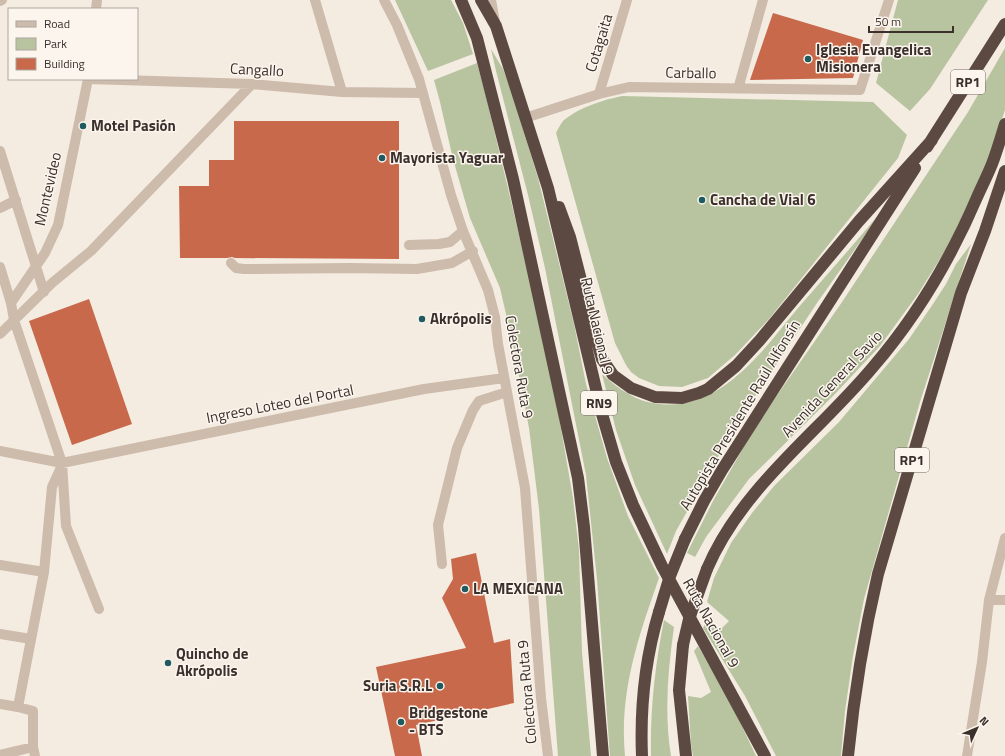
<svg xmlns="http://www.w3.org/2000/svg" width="1005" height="756" viewBox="0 0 1005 756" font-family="'Titillium Web',sans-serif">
<rect width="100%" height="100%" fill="#f4ebe1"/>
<path fill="#b8c4a0" d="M395,0H451L463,23L473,54L428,71Z
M898,0H988L930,89L910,111L876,83Z
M1005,48V110L986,166L948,246L918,294L880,346L834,395L749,479L706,537L695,557L687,553L713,501L746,443L771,404L840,305L968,112Z
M491,49L503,69L511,90L538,178L574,324L586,384L607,458L628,516L659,578C638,638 619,692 625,756H610L597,579L586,475L545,268L528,195L496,71Z
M477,63L485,92L550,365L573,498L579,550L582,652L591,756H558L539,509L529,428L512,340L500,288L470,218L453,159L440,102L434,80Z
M622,96L873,102L907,135L898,158L769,319L735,355L708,378L682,387L659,386L639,378L631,372L626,365L615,343L556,133C558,129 561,123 564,120C580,107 603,100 622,96Z
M882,211L817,303L739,420L676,531L667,554L635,485L616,430L602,374C611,382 619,389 629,394C638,400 649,403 660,404C721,411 764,349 798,308C826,276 854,244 882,211Z
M971,244L920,402L864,599L853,656L845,711L841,756H776L745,696L703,628L706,622L720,630L729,621L707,602L714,578L731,543L752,513L775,485L839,422L909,339L931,307L946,284L956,264Z
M664,620L674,627C668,670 664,713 671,756H651C650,710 655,665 664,620Z
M698,646L731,703L756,756H693L691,744L688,696L701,698L711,692L694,651Z"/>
<path fill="#c8694b" d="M773,13L863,40L853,78L750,80Z
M234,121H399V259L235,258L232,257L227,258H180L179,186H209V160H234Z
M89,299L132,424L72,445L29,321Z
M476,553L494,643L510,639L514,703L416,725L422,756H395L376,667L466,648L442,598L453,579L451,559Z"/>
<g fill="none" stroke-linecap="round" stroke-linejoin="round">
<path stroke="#cdbbac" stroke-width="10" d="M315,0L342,92
M384,0L397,25L419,79L451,195L463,231L488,290L495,317L498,344L525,488L541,698L548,756
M491,0L495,22
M0,1L2,0
M96,9L97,0
M88,79L58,225L45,253L11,303L14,320L62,463L66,526L99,609
M88,79L252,84L342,92L423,93
M738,89L763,0
M599,94L627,0
M525,118L599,94L629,87L860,90L889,0
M0,151L44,292
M0,208L16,200
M409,245L439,244L450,242L463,231
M231,263L236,268L244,269L350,268L417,269L452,263L473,251
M0,267L11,303
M0,334L52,283L91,251L252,84
M0,451L62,463L424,389L504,378
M442,564L438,525L457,448L473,410L479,401L507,392
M0,565L44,572
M989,600H1005
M0,634L31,639
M0,704L18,707
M0,755L33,747
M35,756L33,747V711L18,707L44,572L52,487L62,465
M967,756L982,662L989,600L1005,538"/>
<path stroke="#5c4a42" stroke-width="12" d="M461,0L477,38L513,179L578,478L584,527L603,756
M481,0L496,26L548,188L602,414L616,462L633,505L662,566L765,756
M927,147L1005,24
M559,207L570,237L595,335L602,359L613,375L631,388L655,397L682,398L699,393L708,389L736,366L760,340L859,221L932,140
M685,539L704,501L722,470L915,168
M707,569C742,487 817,434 873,367C917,316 952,256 978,195C983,184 988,174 992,164C997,151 1001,137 1005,124
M683,645L679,690L686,756
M642,756C640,707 645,659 659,612
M848,756C854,695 864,634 878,574L961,293L985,231L1005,171"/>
<path stroke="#5c4a42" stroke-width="12" d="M659,612L670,576L685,539
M683,645L689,619L707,569"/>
</g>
<g fill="#1f5a5e" stroke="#fbf5ee" stroke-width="1.5">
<circle cx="808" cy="59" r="4"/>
<circle cx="83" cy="126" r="4"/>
<circle cx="382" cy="158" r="4"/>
<circle cx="702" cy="200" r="4"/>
<circle cx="422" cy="319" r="4"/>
<circle cx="465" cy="589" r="4"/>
<circle cx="168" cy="663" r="4"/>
<circle cx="440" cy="686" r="4"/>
<circle cx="401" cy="722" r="4"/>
</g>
<g text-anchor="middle" stroke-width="3" stroke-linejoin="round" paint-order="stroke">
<g fill="#fbf5ee" stroke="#756b66" stroke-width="1">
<rect x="951" y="70" width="34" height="24" rx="3"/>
<rect x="581" y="391" width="36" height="24" rx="3"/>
<rect x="895" y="448" width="34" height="24" rx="3"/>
</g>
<g font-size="14" font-weight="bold" fill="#3b302b">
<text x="968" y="87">RP1</text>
<text x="599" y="408">RN9</text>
<text x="912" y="465">RP1</text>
</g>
<g font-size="15" fill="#3b302b" stroke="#fbf5ee">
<text transform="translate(599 43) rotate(-73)" y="5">Cotagaita</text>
<text transform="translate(257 70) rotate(3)" y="5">Cangallo</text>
<text transform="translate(691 73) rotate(1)" y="5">Carballo</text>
<text transform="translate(48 189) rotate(-77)" y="5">Montevideo</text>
<text transform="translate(597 326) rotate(77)" y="5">Ruta Nacional 9</text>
<text transform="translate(519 367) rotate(80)" y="5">Colectora Ruta 9</text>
<text transform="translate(832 384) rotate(-47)" y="5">Avenida General Savio</text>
<text transform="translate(280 404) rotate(-11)" y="5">Ingreso Loteo del Portal</text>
<text transform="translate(740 415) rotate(-59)" y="5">Autopista Presidente Raúl Alfonsín</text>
<text transform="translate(711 623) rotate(61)" y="5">Ruta Nacional 9</text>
<text transform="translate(527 692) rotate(-95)" y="5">Colectora Ruta 9</text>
</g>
<g font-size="15" font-weight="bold" fill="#3b302b" stroke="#fbf5ee" text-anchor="start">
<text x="816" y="55">Iglesia Evangelica<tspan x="816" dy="17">Misionera</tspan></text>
<text x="91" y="131">Motel Pasión</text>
<text x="390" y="163">Mayorista Yaguar</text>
<text x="710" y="205">Cancha de Vial 6</text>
<text x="430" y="324">Akrópolis</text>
<text x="473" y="594">LA MEXICANA</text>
<text x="176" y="659">Quincho de<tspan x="176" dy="17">Akrópolis</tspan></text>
<text x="432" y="691" text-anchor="end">Suria S.R.L</text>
<text x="409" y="718">Bridgestone<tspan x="409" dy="17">- BTS</tspan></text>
</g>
</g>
<rect x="8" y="8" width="130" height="72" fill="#fbf5ee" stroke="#aea6a0"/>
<rect x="16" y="21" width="20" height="6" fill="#cdbbac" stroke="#aea6a0"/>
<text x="44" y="28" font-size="12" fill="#3b302b">Road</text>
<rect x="16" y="38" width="20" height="12" fill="#b8c4a0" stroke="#aea6a0"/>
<text x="44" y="48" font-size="12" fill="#3b302b">Park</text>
<rect x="16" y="58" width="20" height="12" fill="#c8694b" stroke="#aea6a0"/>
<text x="44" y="68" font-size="12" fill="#3b302b">Building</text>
<g transform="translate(977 728) rotate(46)" stroke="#fbf5ee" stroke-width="3" paint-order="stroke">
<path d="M0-3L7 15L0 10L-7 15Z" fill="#3b302b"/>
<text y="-6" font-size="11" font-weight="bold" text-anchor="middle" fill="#3b302b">N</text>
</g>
<path d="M869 26v6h84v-6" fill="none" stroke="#3b302b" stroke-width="2"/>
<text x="875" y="26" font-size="12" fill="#3b302b" stroke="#fbf5ee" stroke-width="3" paint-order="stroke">50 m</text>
</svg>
